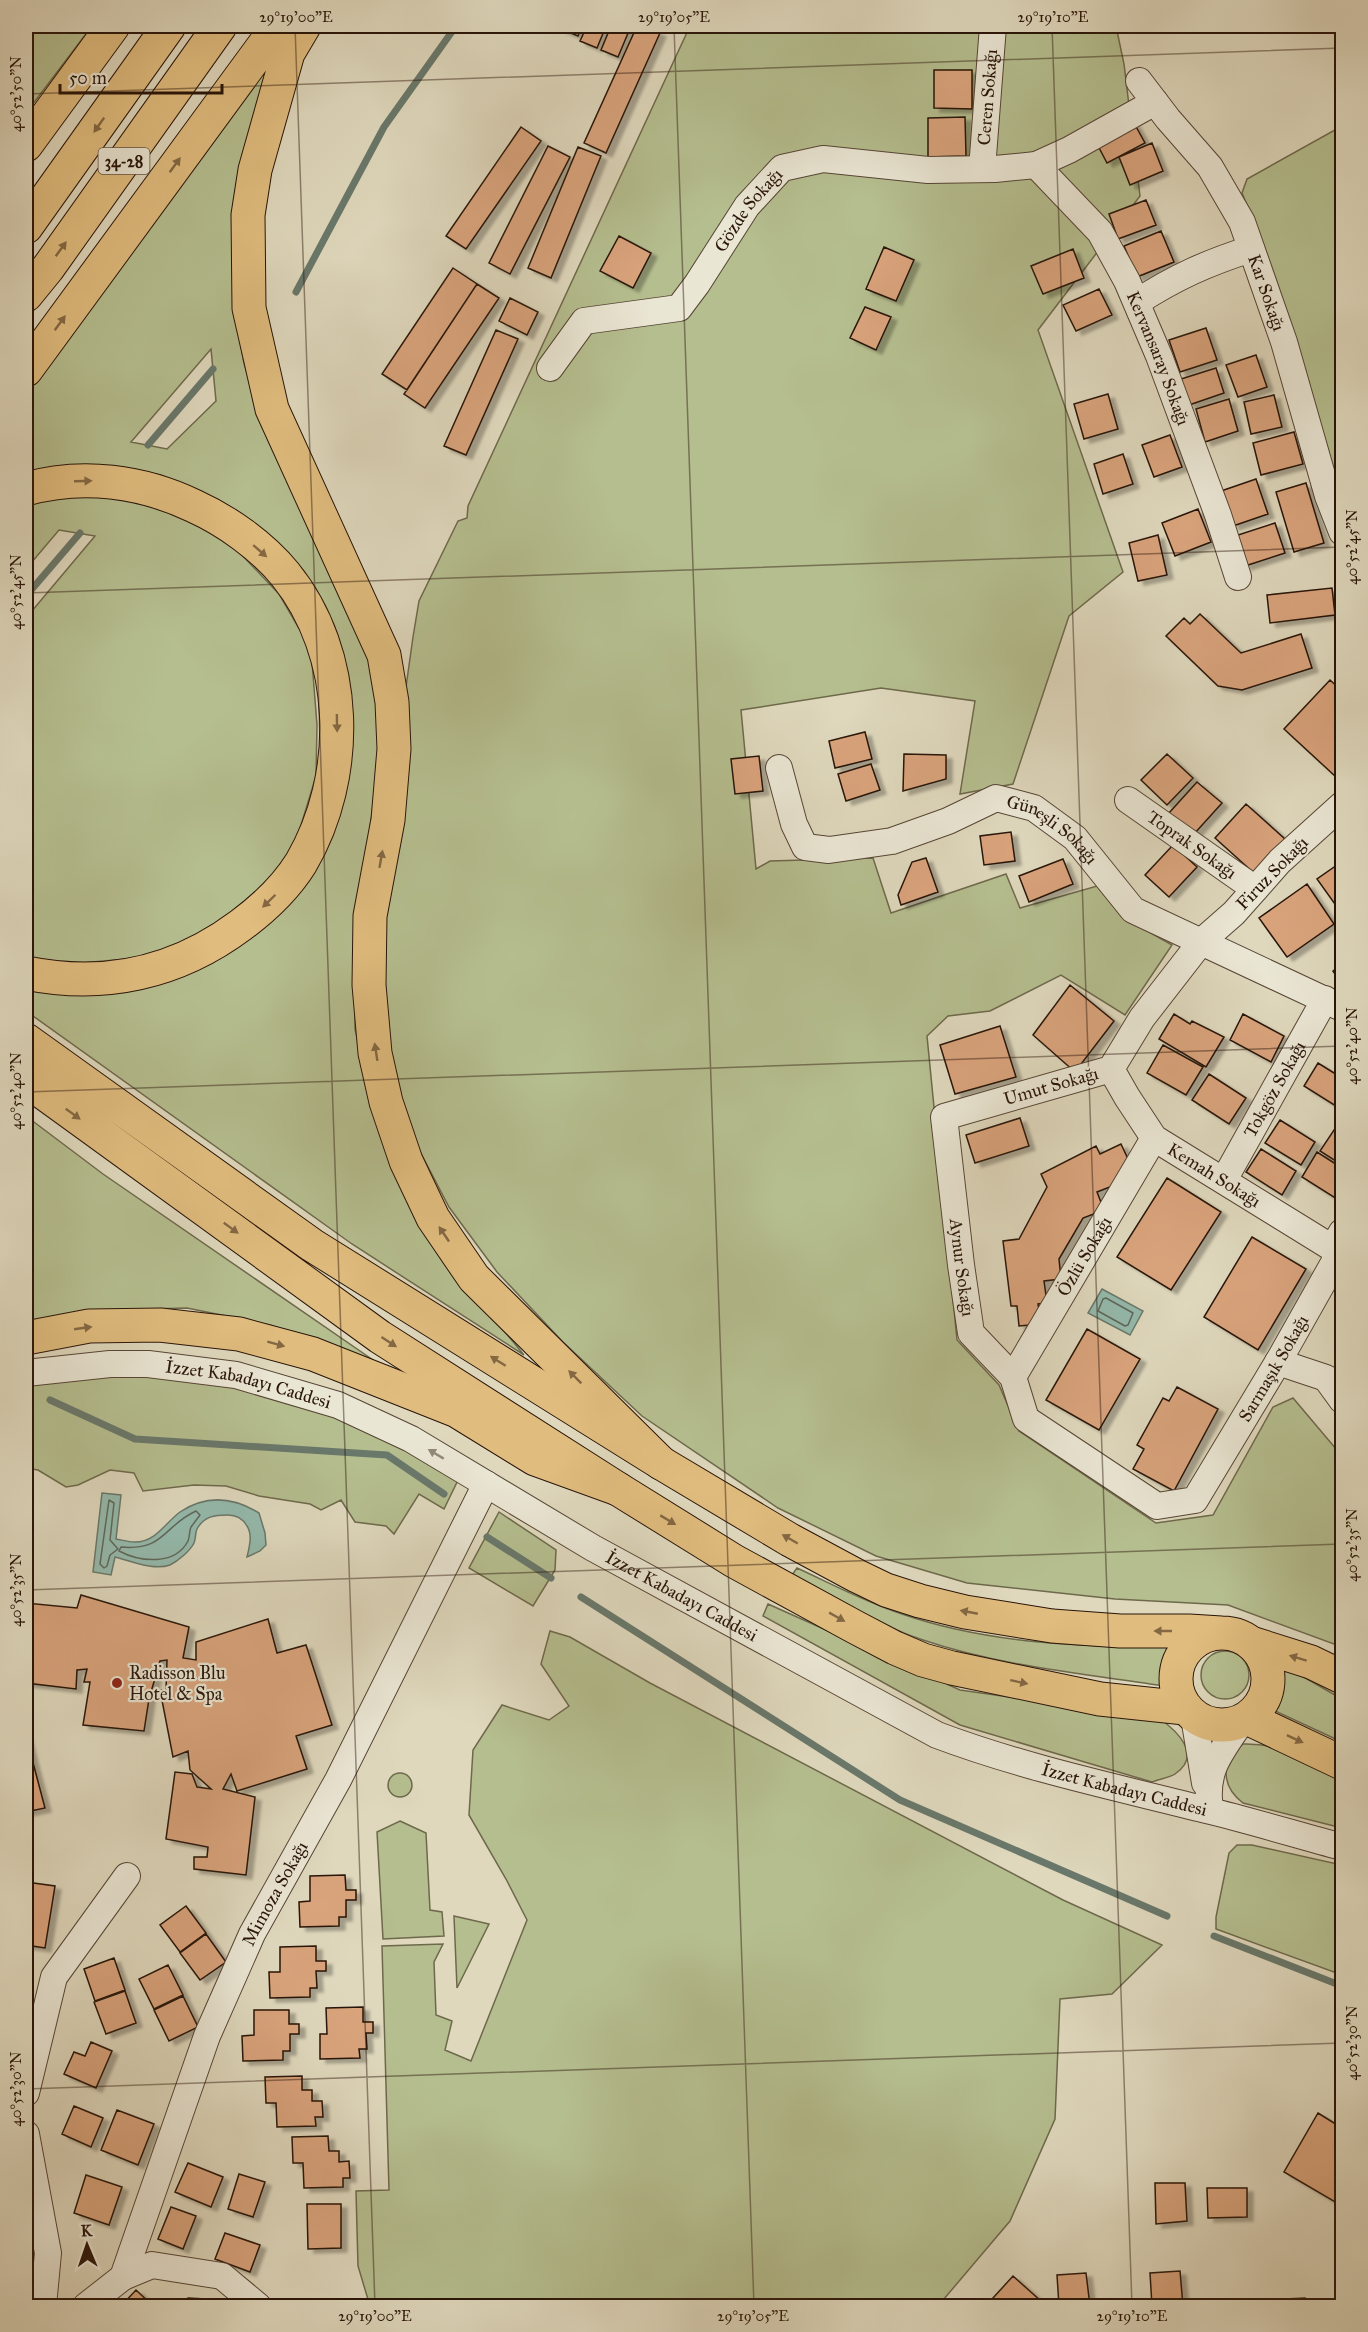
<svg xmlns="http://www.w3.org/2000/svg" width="1368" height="2332" viewBox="0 0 1368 2332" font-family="'IM FELL Great Primer',serif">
<defs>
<filter id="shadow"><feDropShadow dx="6" dy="4" stdDeviation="1.5" flood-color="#0004"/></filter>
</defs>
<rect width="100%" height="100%" fill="#dfd8bd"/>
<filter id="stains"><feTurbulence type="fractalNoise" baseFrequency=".00333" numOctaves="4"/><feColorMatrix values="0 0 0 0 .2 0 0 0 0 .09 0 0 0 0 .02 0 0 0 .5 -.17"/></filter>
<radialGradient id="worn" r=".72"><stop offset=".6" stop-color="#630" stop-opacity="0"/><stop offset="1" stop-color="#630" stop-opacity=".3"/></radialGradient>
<path fill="#b5be8f" stroke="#6e694c" stroke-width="1.5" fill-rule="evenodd" d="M26,26H92L26,113Z
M690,26H1116L1124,64L1140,196L1038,330L1123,572L1069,616L1013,784L960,794L975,701L881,688L741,710L756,869L770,861L873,858L891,913L1006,874L1020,908L1097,886L1121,916L1172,945L1125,1015L1061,975L990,1011L948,1016L927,1036L957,1340L999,1385L1019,1431L1156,1523L1213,1515L1273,1407L1293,1398L1342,1456V1647L1228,1605L1115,1599L967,1583L876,1556L778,1508L642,1416L563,1342L497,1272L449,1207L413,1138L392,1079L383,951L405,694L413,637L419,601L458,521L467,518L468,506Z
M277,45L236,319L244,363L257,407L368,651L377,695L381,742L354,952L355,1029L369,1095L391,1166L422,1231L524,1355L352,1244L26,1011V985L75,990L292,897L340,656L208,495L161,475L100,465L26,477V392ZM211,349L216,401L167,449L131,442Z
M1342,126V496L1336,492L1265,250L1242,193L1247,179Z
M58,489L133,497L219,531L279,594L311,649L317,725L316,776L298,835L269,887L201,940L139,958L68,964L26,962V618L95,536L59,530L26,569V498Z
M26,1116L103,1174L376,1362L270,1325L187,1308L109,1310L26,1324Z
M1342,1304V1378L1335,1370Z
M185,1371L354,1420L459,1478L444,1509L419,1494L394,1534L386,1526L355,1522L341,1500L321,1510L310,1504L259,1496L226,1486L194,1485L143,1491L134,1473L110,1470L78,1485L66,1487L38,1470L26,1468V1375Z
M499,1512L556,1550L555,1570L533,1606L469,1568Z
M797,1568C832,1584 865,1602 902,1614C989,1644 1083,1647 1174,1647L1167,1665L1164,1686C1084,1674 1000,1666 923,1640C877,1625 835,1598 792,1575Z
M768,1604L960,1690L1159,1718C1177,1731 1203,1755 1175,1774C1169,1778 1159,1779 1152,1782L960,1725L763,1616Z
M550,1631L570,1637L650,1683L1063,1900L1162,1945L1112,1994L1060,1999L1055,2119L1010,2221L938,2306H370L358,2266L356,2191L389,2190L382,1946L443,1944L434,1962L436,2015L452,2021L445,2050L471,2061L527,1920L506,1879L469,1815L473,1750L502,1705L549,1720L569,1706L541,1664Z
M1201 1675a24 24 0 1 1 48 0a24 24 0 1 1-48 0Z
M1281,1664L1342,1699V1742L1269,1708C1280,1693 1282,1682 1281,1664Z
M1243,1744C1280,1743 1313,1758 1342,1780V1828L1243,1803C1221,1786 1220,1761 1243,1744Z
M388 1785a12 12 0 1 1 24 0a12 12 0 1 1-24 0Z
M400,1821L426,1833L430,1910L442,1912L444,1936L383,1939L377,1832Z
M1237,1845H1252L1342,1865V1975L1216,1929V1917L1229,1853Z
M454,1916L489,1924L457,1988Z"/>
<path fill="#94baad" stroke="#69786b" stroke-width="1.5" d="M1102,1289L1143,1311L1130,1335L1088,1313Z
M102,1493L121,1495L116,1539C122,1540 129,1542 135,1542C156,1542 165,1523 180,1512C207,1494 233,1497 259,1513L265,1533L266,1545L260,1551L247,1557C249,1548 253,1535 247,1526C243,1519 237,1515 228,1515C215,1515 204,1516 197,1529C195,1533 196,1539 194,1543C190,1551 178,1561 170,1565C154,1571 131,1561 115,1557L111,1575L93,1572Z"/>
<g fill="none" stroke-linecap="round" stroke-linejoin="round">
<path stroke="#5e675a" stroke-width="1.5" d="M1106,1298L1133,1313L1128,1325L1125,1326L1098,1311L1103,1299Z
M109,1500L114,1503L110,1540L118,1549L110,1555L107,1566L104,1568L100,1564Z
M196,1511L200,1515C197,1519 194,1523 191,1527C189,1531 190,1537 188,1541C175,1566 140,1562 119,1551L121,1547C165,1551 163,1526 196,1511Z"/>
<path stroke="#69786b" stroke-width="7" d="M296,292L384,127L456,26
M148,445L213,369
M26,596L80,533
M50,1400L135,1439L387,1455L444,1494
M487,1537L551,1578
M581,1597L900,1800L1167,1916
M1214,1936L1342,1986"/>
</g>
<path fill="#d9a37b" stroke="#281408" stroke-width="1.5" filter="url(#shadow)" d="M563,26H582L578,36L561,29Z
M587,26H606L597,48L580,41Z
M611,26H631L618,57L601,50Z
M637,26H643L660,33L606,153L584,143Z
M934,70H972V109L934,108Z
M965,117L966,156L928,157V118Z
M1134,123L1145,143L1107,163L1096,142Z
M521,127L541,141L466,249L446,236Z
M1152,143L1163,171L1130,185L1119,157Z
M548,146L570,157L510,274L489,263Z
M578,147L601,156L551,278L528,268Z
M1146,200L1156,225L1118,239L1109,214Z
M1161,231L1174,262L1137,277L1124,246Z
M619,236L651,253L633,288L600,271Z
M884,247L914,260L896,301L866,289Z
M1073,249L1084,278L1043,294L1031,266Z
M453,268L477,284L407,390L382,374Z
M477,284L499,298L425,408L404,394Z
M1099,289L1112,315L1076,331L1063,305Z
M510,298L538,312L527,335L499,321Z
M865,307L891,317L876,350L850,338Z
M1206,328L1217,360L1180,372L1169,340Z
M496,330L518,339L466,455L444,446Z
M1256,355L1267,387L1238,397L1226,365Z
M1216,368L1224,393L1189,405L1181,379Z
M1108,394L1118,429L1084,439L1074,404Z
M1274,395L1282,427L1251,434L1244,402Z
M1229,399L1238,431L1205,442L1196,409Z
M1294,432L1303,464L1261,475L1253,443Z
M1170,435L1182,467L1154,477L1142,445Z
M1123,454L1133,484L1103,494L1094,464Z
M1256,479L1268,514L1233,526L1221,491Z
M1306,483L1324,543L1294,552L1276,492Z
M1198,509L1211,542L1175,556L1162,523Z
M1275,523L1285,553L1245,566L1235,536Z
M1158,535L1167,575L1138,581L1129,543Z
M1332,588L1335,615L1270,623L1267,595Z
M1200,614L1241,653L1301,634L1312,668L1242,690L1218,686L1166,636L1184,618L1190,624Z
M1330,680L1342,691V770L1336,777L1284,729Z
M865,732L872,759L835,768L829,741Z
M904,754L946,755V779L903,791Z
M1167,754L1193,778L1167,805L1141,780Z
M759,756L763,791L735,794L731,759Z
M871,764L880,790L846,801L838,774Z
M1197,782L1222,803L1194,834L1169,813Z
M1246,804L1285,839L1255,874L1215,838Z
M1011,832L1015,861L984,865L980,836Z
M1173,845L1197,867L1169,897L1145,875Z
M926,858L938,892L901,905L898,895L912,862Z
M1063,859L1073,884L1029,902L1019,876Z
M1337,865L1342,873V914L1317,879Z
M1307,884L1334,924L1287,957L1259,918Z
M1342,963V984L1333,971Z
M1070,985L1114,1021L1075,1072L1033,1035Z
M1174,1014L1190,1024L1192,1021L1224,1037L1206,1067L1159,1039Z
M1243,1014L1284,1036L1271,1062L1230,1040Z
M1000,1026L1016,1077L955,1094L940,1045Z
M1163,1045L1203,1067L1186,1095L1147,1073Z
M1318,1063L1342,1078V1103L1339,1108L1304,1086Z
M1209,1074L1246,1098L1229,1124L1192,1100Z
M1020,1118L1029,1146L975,1163L966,1135Z
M1280,1120L1315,1142L1301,1165L1265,1143Z
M1336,1127L1342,1131V1165L1320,1151Z
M1121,1144L1128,1159L1115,1185L1097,1192L1104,1210L1083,1218L1059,1259L1061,1279L1044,1281L1047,1303L1038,1304L1041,1324L1019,1326L1017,1306H1011L1003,1241L1019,1239L1047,1187L1041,1174L1096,1146L1100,1154Z
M1261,1149L1296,1171L1282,1195L1246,1172Z
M1317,1152L1342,1168V1197L1340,1201L1302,1177Z
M1167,1178L1221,1212L1171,1290L1117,1257Z
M1252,1237L1306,1269L1258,1350L1204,1317Z
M1087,1329L1140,1359L1099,1430L1046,1400Z
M1177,1387L1218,1409L1174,1491L1133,1469L1144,1449L1137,1445L1163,1398L1169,1401Z
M81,1595L189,1627L183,1658L196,1660V1642L268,1619L277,1653L306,1645L332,1725L296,1736L307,1769L237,1791L231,1774L223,1789L255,1797L246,1875L194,1869V1857H207L208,1847L166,1839L175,1772L192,1774L197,1787L211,1789L190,1770L188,1751L173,1757L160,1690H166L167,1660L160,1661L149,1699L144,1731L83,1725L90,1682H84L87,1669L77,1670L76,1689L26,1683V1603L77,1608Z
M26,1736L45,1808L26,1812Z
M345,1875L346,1890H356V1900H346V1917H339V1926L300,1927L299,1902L310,1901V1876Z
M26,1882L55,1886L45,1948L26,1945Z
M186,1906L206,1933L180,1952L160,1925Z
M206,1934L226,1962L200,1980L180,1953Z
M316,1946V1961H326V1971H316L317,1988H310V1997L270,1998L269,1972H280V1947Z
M114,1958L125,1990L95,2001L84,1969Z
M168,1965L183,1995L154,2009L139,1979Z
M125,1991L136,2023L106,2034L94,2002Z
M183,1996L198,2027L169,2041L154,2010Z
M363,2007V2022H373V2033H366L367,2049H359L360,2058L320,2059V2034H327L326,2008Z
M254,2010H289V2024H299V2034H290V2051H283V2060L243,2061L242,2036L254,2035Z
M91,2042L112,2051L96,2088L64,2074L74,2052L85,2056Z
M302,2076V2090H312V2101H322L323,2117H315L316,2126L277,2127L276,2103H266L265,2077Z
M74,2106L103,2118L91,2147L62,2134Z
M117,2110L154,2124L138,2165L101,2150Z
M1318,2113L1342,2128V2206L1284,2172Z
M328,2136L329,2151H339V2162L349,2161L350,2178H343V2187L304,2188L303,2163H293L292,2137Z
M188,2163L223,2177L211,2207L175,2192Z
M239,2174L265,2182L253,2217L228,2209Z
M86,2175L122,2187L109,2225L74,2213Z
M1155,2183H1185L1187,2221L1156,2224Z
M1207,2188H1247V2217L1208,2218Z
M307,2204H341V2248L308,2249Z
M171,2207L196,2216L183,2249L158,2239Z
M225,2233L260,2245L250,2272L215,2259Z
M1180,2271L1183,2306H1152L1150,2273Z
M1086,2273L1090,2306H1059L1057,2275Z
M1013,2276L1042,2302L1039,2306H1002L993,2298Z
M136,2290L153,2306H121Z
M188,2298L224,2300V2306H187Z
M1305,2298V2306H1224V2302Z"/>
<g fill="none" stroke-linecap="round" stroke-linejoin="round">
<g stroke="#564535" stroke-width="28">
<g id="minor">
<path id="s1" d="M1139,81L1168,119L1210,167L1242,222L1284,342L1328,496L1342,532"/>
<path id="s2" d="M1036,165L1100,232L1127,281L1159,356L1218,515L1238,577"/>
<path id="s3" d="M982,169L993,26"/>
<path d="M1137,302C1176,277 1207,263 1251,249"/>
<path id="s4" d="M550,368L584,321L679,308L697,284L747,206L782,168L823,159L928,170L995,169L1036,165L1069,150L1155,102"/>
<path id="s5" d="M779,768L794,824L805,847L829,850L892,841L948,821L996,798L1034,808L1075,838L1133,910L1342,1008"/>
<path id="s6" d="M1128,800L1255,889"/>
<path id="s7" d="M1342,805L1280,861L1234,913L1201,942L1142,1018L1111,1069L944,1117L961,1265L971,1333L1013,1377L1026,1419L1157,1506L1195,1500L1278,1362L1340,1252L1339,1237L1342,1232"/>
<path id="s8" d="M1111,1069L1127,1097L1154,1138L1342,1254"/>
<path id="s9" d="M1224,1180L1325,999"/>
<path d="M1278,1362L1326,1378L1342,1400"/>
<path id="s10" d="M26,1373L110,1364H148L236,1375L338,1405L411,1439L593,1548L937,1735C1025,1768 1115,1787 1206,1810C1252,1821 1297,1835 1342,1847"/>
<path id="s11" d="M1013,1377L1154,1138"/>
<path d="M1194,1717L1205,1783"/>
<path d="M1210,1810C1204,1770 1220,1754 1241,1722"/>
<path d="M26,2093L54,1977L127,1876"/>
<path d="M26,2134L48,2253L43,2306"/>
<path d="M123,2277L152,2265L222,2276L258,2306"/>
<path id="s12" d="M86,2306L123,2277L207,2036L252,1934L338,1780L486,1484"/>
</g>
</g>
<g stroke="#281408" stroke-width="35">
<path id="major" d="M26,1040L312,1245L661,1463L790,1540L857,1576L886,1590L920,1601L965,1612L1052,1626L1120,1631H1189L1221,1633
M26,1080L380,1337L618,1489L734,1561L855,1627L895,1648L923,1660L952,1668L1100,1699L1185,1708
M1176 1679a46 46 0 1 1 92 0a46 46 0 1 1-92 0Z
M1251,1643L1311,1662L1342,1677
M1247,1718L1342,1763"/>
</g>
<g stroke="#281408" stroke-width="35">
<path id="highway" d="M304,26L288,53L255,170L248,215L249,308L272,409L384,655L392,702L394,749L388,820L370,916L369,985L375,1053L386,1102L406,1161L433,1218L474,1278L661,1463
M26,145L113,26
M26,227L169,26
M26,295L48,268L220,26
M26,370L278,26
M26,489C82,473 142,481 194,506C227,521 262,546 285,574C350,654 352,776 301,863C286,887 264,908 241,925C177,973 104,989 26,973
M26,1338L89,1326L160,1325L239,1334L313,1354L457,1411L535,1459L618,1489"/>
</g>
<use href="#minor" stroke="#eae6d4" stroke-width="26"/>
<use href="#major" stroke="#e0bc7e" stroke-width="33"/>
<use href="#highway" stroke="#e0bc7e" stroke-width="33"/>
</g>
<defs><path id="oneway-solid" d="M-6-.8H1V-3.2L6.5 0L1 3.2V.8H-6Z" transform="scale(1.5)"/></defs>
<g fill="#846843">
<use href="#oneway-solid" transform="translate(99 125) rotate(125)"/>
<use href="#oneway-solid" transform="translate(175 165) rotate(-54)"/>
<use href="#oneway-solid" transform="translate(61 249) rotate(-54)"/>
<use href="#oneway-solid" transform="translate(60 323) rotate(-54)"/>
<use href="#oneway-solid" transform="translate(83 481) rotate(-2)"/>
<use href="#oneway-solid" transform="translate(260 551) rotate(41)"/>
<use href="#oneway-solid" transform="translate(337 723) rotate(89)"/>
<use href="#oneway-solid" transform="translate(381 859) rotate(-80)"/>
<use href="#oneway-solid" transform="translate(269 901) rotate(136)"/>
<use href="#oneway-solid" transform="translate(376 1052) rotate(-99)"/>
<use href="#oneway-solid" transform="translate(73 1114) rotate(36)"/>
<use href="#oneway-solid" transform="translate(231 1228) rotate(36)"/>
<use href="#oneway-solid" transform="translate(444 1234) rotate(-124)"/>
<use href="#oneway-solid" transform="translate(83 1328) rotate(-8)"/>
<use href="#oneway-solid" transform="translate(389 1342) rotate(33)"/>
<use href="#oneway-solid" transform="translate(276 1344) rotate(15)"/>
<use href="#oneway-solid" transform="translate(498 1361) rotate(-148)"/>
<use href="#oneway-solid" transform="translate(575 1377) rotate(-135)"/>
<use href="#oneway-solid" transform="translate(668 1520) rotate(31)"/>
<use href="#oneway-solid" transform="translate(790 1539) rotate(-150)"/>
<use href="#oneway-solid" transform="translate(969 1612) rotate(-169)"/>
<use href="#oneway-solid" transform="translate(837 1617) rotate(29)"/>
<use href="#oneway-solid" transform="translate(1163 1631) rotate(180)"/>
<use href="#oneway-solid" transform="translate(1298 1658) rotate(-163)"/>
<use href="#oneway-solid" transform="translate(1019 1682) rotate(12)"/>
<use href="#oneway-solid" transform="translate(1295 1739) rotate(25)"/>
</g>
<use fill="#938878" href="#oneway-solid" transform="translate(436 1454) rotate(-149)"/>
<path fill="none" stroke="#281408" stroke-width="1.5" stroke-opacity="0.45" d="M295,26L375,2306M674,26L754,2306M1052,26L1132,2306M26,94L1342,48M26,593L1342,547M26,1092L1342,1046M26,1590L1342,1544M26,2089L1342,2043"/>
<circle fill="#8f2418" stroke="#eae6d4" stroke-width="2" cx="117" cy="1683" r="6"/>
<g text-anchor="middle" stroke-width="4.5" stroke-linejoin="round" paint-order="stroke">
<rect fill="#eae6d4" stroke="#625345" stroke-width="1.5" x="98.5" y="148" width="51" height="26" rx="4.5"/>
<g font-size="16" font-weight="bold" fill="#281408">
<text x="124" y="167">34-28</text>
</g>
<g font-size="18" fill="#281408" stroke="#eae6d4">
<text dy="6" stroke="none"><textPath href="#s3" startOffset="72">Ceren Sokağı</textPath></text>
<text dy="6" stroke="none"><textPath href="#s4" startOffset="274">Gözde Sokağı</textPath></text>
<text dy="6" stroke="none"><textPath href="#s1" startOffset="250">Kar Sokağı</textPath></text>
<text dy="6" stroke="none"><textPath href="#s2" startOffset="232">Kervansaray Sokağı</textPath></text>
<text dy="6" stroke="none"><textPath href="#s5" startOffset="350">Güneşli Sokağı</textPath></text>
<text dy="6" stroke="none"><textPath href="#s6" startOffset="78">Toprak Sokağı</textPath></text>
<text transform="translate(1272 873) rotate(-46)" y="6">Firuz Sokağı</text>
<text transform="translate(1051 1086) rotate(-16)" y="6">Umut Sokağı</text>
<text dy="6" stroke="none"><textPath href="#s9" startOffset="104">Tokgöz Sokağı</textPath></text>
<text dy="6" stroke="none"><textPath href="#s8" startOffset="152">Kemah Sokağı</textPath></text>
<text dy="6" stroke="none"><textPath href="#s11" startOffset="140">Özlü Sokağı</textPath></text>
<text dy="6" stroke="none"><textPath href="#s7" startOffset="678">Aynur Sokağı</textPath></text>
<text dy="6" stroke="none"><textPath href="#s7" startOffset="1198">Sarmaşık Sokağı</textPath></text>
<text dy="6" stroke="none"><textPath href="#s10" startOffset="225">İzzet Kabadayı Caddesi</textPath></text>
<text dy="6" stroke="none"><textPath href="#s10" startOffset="711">İzzet Kabadayı Caddesi</textPath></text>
<text dy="6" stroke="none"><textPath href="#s10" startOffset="1197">İzzet Kabadayı Caddesi</textPath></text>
<text dy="6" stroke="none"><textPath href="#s12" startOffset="460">Mimoza Sokağı</textPath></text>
</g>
<g font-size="18" fill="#281408" stroke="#eae6d4" text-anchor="start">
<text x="129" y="1679">Radisson Blu<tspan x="129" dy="21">Hotel &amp; Spa</tspan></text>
</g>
</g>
<rect width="1368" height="2332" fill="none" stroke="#dfd8bd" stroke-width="66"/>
<g transform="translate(87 2245) rotate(358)" stroke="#eae6d4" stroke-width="4.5" paint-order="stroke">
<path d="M0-4.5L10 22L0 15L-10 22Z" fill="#281408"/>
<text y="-9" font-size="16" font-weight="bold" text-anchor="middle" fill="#281408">K</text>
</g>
<path d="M60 84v9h162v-9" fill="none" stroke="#281408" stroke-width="3"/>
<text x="69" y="84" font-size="18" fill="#281408" stroke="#eae6d4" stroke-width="4.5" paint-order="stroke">50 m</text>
<rect x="33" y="33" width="1302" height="2266" fill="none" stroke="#281408" stroke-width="2"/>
<g font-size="15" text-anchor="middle" fill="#281408">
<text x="296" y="22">29°19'00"E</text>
<text x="674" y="22">29°19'05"E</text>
<text x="1053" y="22">29°19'10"E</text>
<text transform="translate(16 94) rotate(-90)" y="5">40°52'50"N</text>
<text transform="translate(1352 547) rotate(-90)" y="5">40°52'45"N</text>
<text transform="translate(16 592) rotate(-90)" y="5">40°52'45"N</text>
<text transform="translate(1352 1046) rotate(-90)" y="5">40°52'40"N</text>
<text transform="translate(16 1091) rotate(-90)" y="5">40°52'40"N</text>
<text transform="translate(1352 1545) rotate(-90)" y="5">40°52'35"N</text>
<text transform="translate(16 1590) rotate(-90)" y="5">40°52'35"N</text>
<text transform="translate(1352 2043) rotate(-90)" y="5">40°52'30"N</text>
<text transform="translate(16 2089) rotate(-90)" y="5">40°52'30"N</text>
<text x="375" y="2321">29°19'00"E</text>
<text x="753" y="2321">29°19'05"E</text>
<text x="1132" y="2321">29°19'10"E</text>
</g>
<rect width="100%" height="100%" filter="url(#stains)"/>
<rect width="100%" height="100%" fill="url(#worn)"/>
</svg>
